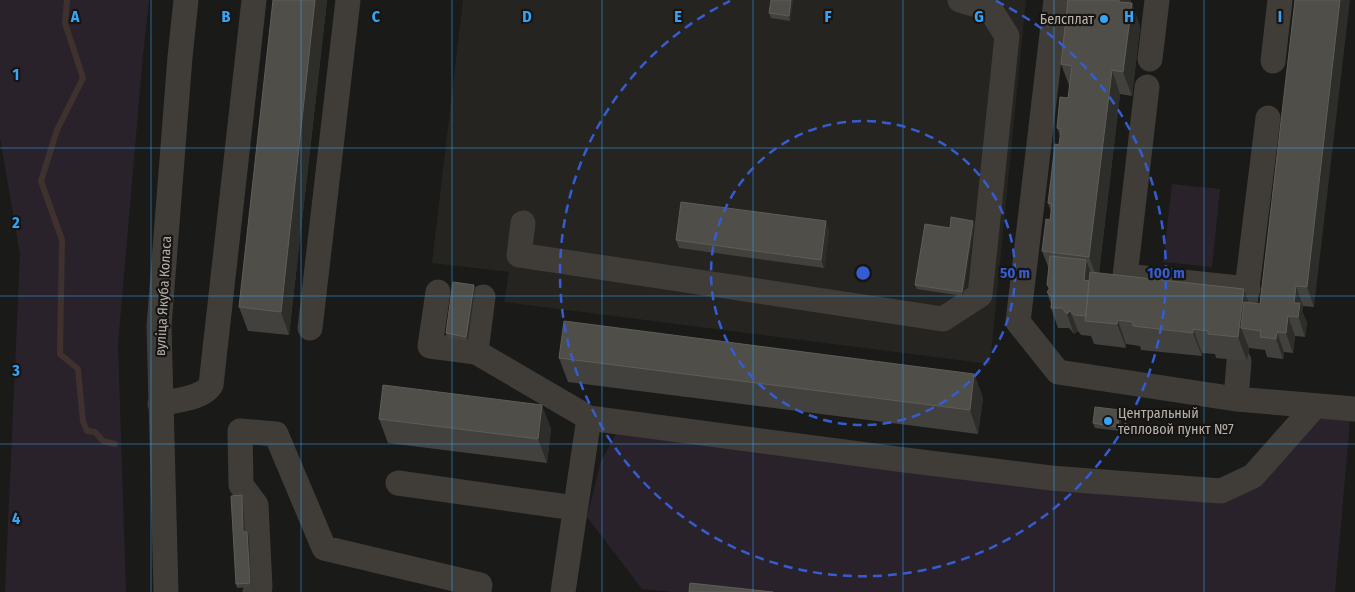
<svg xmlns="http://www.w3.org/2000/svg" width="1355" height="592" viewBox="0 0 1355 592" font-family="'Fira Sans Condensed',sans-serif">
<rect width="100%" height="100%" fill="#1a1a18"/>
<path fill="#252421" d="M463,0H1026L990,364L504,302L509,272L432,263Z"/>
<path fill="#2a222b" d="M0,0H149L143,55L118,344L126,592H5L20,254L0,138Z
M1172,184L1220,189L1212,267L1163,262Z
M1332,416L1350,421L1335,592H672L642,589L587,517L601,461L617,432L1222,502L1318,419Z"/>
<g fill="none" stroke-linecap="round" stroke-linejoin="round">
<path stroke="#3f312e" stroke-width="6" d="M67,0L65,23L83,78L57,130L41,181L62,240L60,354L78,369L83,421L87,431L95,432L103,441L115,444"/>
<path stroke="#403d39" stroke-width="25" d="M1056,0L1018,322L1058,372L1236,399L1355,409
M1150,59L1157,0
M1273,61L1280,0
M1147,87L1125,276L1248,289
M523,223L519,255L943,319L980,295L1007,36L990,9L960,0
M438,292L430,346L476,352L483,297
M1245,304L1268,118
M310,328L348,0
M476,352L589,418
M1236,399L1239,361
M160,404C176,400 202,399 211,385L254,0
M398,483L575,508
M166,592L159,326L180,57L186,0
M255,592L260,587L256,505L241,485L240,431L276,434L324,548L480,585L479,592
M563,592L589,418L905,460L1051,478L1221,491L1253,476L1315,406"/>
</g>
<path fill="#42413d" d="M273,0H327L289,335L248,331L239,307Z
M793,0L790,21L771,18L769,13Z
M1295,0L1314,307L1303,306L1302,311L1307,323L1305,337L1295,336L1293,353L1284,352L1283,359L1267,357L1265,350L1249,348L1247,361L1216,358L1215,354L1202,353V356L1141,350L1140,346L1126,344V348L1094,344L1091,336L1081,335L1078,331L1074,334L1069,328H1058L1051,308V304L1047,292L1049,290L1047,285L1049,269L1042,251L1050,220L1051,212L1048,203L1060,136L1057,128L1068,98L1070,88L1061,64L1130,3H1132L1140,27L1132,96L1120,94L1099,273L1249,303L1260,304Z
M974,225L963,296L917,289L915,285L950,228Z
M829,230L824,268L679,248L676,240Z
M475,289L468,341L447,338L446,333Z
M559,358L974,374L983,398L978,434L568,382Z
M1120,410L1122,414L1120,431L1095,428L1093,423Z
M379,419L551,428L547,463L388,443Z
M242,495L243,500L245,532L249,536L251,587L237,588L236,584Z"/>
<path fill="#2d2d29" d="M315,0H327L289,335L281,312Z
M791,0H793L790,21L789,16Z
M1119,0H1131L1128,25L1119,2Z
M1340,0H1350L1314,307L1307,287Z
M1132,3L1140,27L1132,96L1123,72Z
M1112,70L1120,94L1098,281L1089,257Z
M826,221L829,230L824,268L821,260Z
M973,221L974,225L963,296L962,292Z
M1086,260L1094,280L1096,322L1084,280Z
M474,285L475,289L468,341L466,337Z
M1296,286L1303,306L1302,311L1307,323L1305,337L1294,303Z
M1244,289L1252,313L1241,328L1249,348L1247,361L1238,337Z
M1070,311L1078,331L1074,334L1067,314Z
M1288,316L1295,336L1293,353L1286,333Z
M1118,320L1126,344V348L1117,324Z
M1193,329L1202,353V356L1193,333Z
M1277,332L1284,352L1283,359L1276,339Z
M974,374L983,398L978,434L970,410Z
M542,405L551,428L547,463L538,439Z
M1120,410L1122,414L1120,431L1118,427Z
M242,495L243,500L245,536L243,532Z
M247,532L249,536L251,587L250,583Z"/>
<path fill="#4f4e49" stroke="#605d58" d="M273,0H315L281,312L239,307Z
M771,0H791L789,16L769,13Z
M1068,0H1119V2L1132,3L1123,72L1112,70L1089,257L1042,251L1046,219L1050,220L1052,204L1048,203L1055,144L1059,145L1061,129L1057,128L1060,97L1068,98L1072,66L1061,64Z
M1295,0H1340L1307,287L1296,286L1294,303H1300L1298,317L1288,316L1286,333L1277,332L1276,339L1260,337L1261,331L1241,328L1244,302L1260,304Z
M681,202L826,221L821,260L676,240Z
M951,217L973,221L962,292L915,285L925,224L950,228Z
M1050,256L1086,260L1084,280L1089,281L1086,316L1074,315L1070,311L1067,314L1062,308H1051L1052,297L1047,292L1050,288L1047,285Z
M1090,272L1244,289L1238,337L1208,334V331L1193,329V333L1133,326V322L1118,320L1117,324L1085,321Z
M453,282L474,285L466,337L446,333Z
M564,321L974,374L970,410L559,358Z
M383,385L542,405L538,439L379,419Z
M1095,407L1120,410L1118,427L1093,423Z
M242,495L243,532H247L250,583L236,584L231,496Z
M690,583L773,592H689Z"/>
<path fill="none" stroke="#36a4f5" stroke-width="1" stroke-opacity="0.55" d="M151,0V592M301,0V592M452,0V592M602,0V592M753,0V592M903,0V592M1054,0V592M1204,0V592M0,148H1355M0,296H1355M0,444H1355"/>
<g fill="none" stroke="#355dd1" stroke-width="2.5" stroke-dasharray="9 6">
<circle cx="863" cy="273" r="152"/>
<path d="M996 1A303 303 0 1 1 730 1"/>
</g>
<g fill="#36a4f5" stroke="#161513" stroke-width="2">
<circle cx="1104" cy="19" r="5"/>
<circle cx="1108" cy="421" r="5"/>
</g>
<g text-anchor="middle" stroke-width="4.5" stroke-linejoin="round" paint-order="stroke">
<g font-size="14" fill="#bab2aa" stroke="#161513" text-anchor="end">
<text x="1094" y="24">Белсплат</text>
<text x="1118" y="418" text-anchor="start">Центральный<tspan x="1118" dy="16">тепловой пункт №7</tspan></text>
</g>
<g font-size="14" fill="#bab2aa" stroke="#161513">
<text transform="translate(163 296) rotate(-87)" y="5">вуліца Якуба Коласа</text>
</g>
</g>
<g font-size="16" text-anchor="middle" font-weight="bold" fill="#36a4f5" stroke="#161513" stroke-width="4.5" stroke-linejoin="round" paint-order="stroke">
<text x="75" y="22">A</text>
<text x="226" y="22">B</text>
<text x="376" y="22">C</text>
<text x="527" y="22">D</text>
<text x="678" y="22">E</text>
<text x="828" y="22">F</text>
<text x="979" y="22">G</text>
<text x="1129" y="22">H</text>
<text x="1280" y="22">I</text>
<text x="16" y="80">1</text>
<text x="16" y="228">2</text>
<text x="16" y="376">3</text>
<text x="16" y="524">4</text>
</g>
<circle cx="863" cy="273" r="8" fill="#355dd1" stroke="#161513" stroke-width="2.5"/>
<g font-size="15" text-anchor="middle" font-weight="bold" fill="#355dd1" stroke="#161513" stroke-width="4.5" stroke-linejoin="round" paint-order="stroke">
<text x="1015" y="278">50 m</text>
<text x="1166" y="278">100 m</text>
</g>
</svg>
